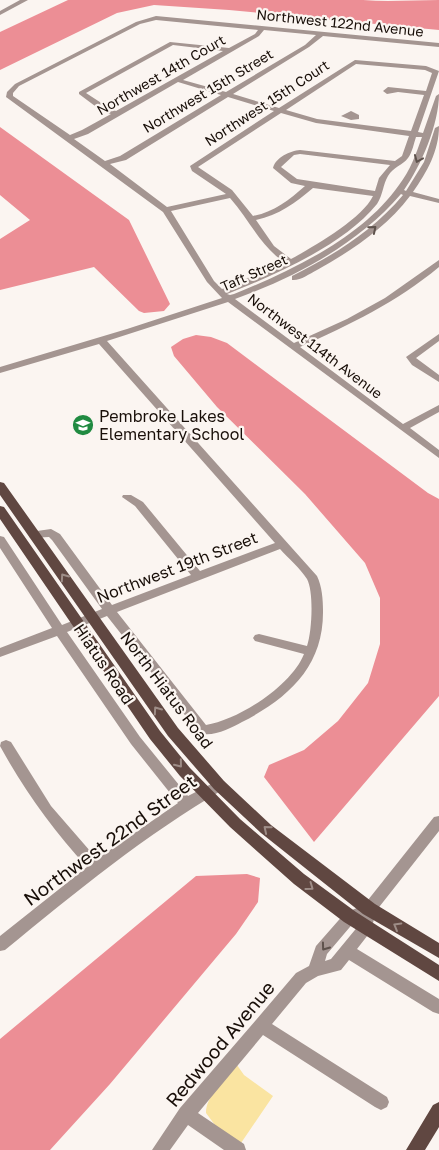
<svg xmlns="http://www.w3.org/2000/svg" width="439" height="1150" viewBox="0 0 439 1150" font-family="'Golos Text',sans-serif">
<rect width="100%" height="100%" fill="#fbf5f1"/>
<path fill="#fae4a1" d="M237,1065L244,1075L273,1096L241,1143L215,1125L206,1113C206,1095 226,1079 237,1065Z"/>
<path fill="#ec8e95" d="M68,0H363C388,2 413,0 439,0V30L229,10L154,5L117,13L0,70V32Z
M0,127L129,220L170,304L164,311L144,313L139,311L94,267L0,290V239L30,220L0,195Z
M196,335L211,337L227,343L428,493L439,499V696L314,842L264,777L269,765L304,750L338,721L368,683L380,644V598L365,563L305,494L217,407L174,356L171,347L183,339Z
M247,874L260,878L258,902L236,934L110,1084L50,1150H0V1039L196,876Z"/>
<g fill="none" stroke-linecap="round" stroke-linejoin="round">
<path fill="#a49591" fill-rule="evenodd" d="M20,0H28L0,15V11Z
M156,16L439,43V47L323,36L309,47L233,94L279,108L355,60L426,66L439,71L418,132L423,133L436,96L439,94C439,124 421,166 404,190L406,191L424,162L435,128L439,126C439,151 427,172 413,192L439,199V203L410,196C386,228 351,251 317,270C309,274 300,281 292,280V276C334,255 373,231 403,195L401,194C358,244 296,277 235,299L294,343L347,319L385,298L439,260V267C397,302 349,325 300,347L403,424L439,405V412L410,428L439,450V458L228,302L107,341L317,576C322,586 323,600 323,610C324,666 289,698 242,722C231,728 212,738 199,733L107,616L67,632L140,737L188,796L219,780L224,781L226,785L224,789C145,835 76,892 5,950L0,951V936L87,867C53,830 24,790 0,746L1,742L6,740L11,742L51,806L97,859L178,803L131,744L57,636L0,657V648L52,628L0,548V536L4,537L62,625L102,609L52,540L49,537L30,538L29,535L30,532L51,529L60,534L112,605L191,575L135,506L122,497L123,495H131L143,502L200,571L275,543L99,344L0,373V367L127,329L222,298L207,282L163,212L6,97L7,92L15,84L136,22ZM156,20L258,30L255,34L229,48L170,42L79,92V94L103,112L111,114L82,130L70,135L13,96V93L19,86L140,24ZM264,30L316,35L305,45L226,92L183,80L259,36ZM173,45L223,51L116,111L109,108L86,93ZM356,64L425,70L432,73L426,91L388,87L383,91L387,94L398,92L424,95L411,131L317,119L286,110ZM178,82L221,95L120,156L105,161L74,139L88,134ZM228,97L274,111L190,166L192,171L226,194L167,207L110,164L126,160ZM281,113L316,123L409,136L402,156L395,161L300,150C290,151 276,157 273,168L291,183L305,186C289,200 274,212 253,216L232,190L198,167ZM416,137H422C416,154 410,171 399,185C363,237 291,271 234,294L230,295L227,294C275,275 344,245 377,204C383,195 383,184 388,176C393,167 403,165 408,158C412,153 414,143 416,137ZM300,154L390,165L379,178L375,191L297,179L281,167L294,155ZM313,188L373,196C362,219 313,247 291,259L274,246L256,220C279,215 295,203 313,188ZM230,198C249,219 260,246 284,262L222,289L214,281L171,211ZM280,549C288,558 300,568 307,579C314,592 312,632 307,646L259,634L255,635L253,638L255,641L304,654C292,685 239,720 206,725L117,612Z
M351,111L359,115V119L351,120L341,116Z
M439,334V341L416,358L439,375V382L412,365L406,357Z
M439,816V831L376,911L371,931L357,949L439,999V1014L433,1012L349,960L341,970L318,976L306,983L272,1024L387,1097L389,1102L387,1107L381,1110L375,1107L263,1035L198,1113L244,1144L246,1150H224L188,1125L170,1150H152L180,1108L256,1020L296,973L309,966L316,946L345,913L364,905L434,817ZM360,919L359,925L331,959L325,961L327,954L355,921Z"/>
<path fill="#604741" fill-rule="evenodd" d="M0,482L4,483L178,728L224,781L271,825L375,904L439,943V958L363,914L261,833L214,789L168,736L0,495Z
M0,506L4,507L160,731L190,768L240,819L304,874L356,912L439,965V981L344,922L294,884L230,827L180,776L150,739L0,519Z
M439,1102V1127L425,1150H406L433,1105Z"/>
</g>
<defs><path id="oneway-chevron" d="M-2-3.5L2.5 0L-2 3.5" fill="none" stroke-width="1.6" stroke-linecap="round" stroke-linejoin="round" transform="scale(1.25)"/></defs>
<g stroke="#5e524c">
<use href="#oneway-chevron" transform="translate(418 159) rotate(113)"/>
<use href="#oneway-chevron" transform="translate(373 229) rotate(-40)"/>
<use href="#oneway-chevron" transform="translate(325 947) rotate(126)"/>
</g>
<g stroke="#9e8d87">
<use href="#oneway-chevron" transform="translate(64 577) rotate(-125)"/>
<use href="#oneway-chevron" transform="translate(157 710) rotate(-125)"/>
<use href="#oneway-chevron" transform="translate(179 764) rotate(51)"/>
<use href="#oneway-chevron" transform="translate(267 829) rotate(-140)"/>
<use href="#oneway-chevron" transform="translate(310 887) rotate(36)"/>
<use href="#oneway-chevron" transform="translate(397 926) rotate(-150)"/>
</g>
<defs>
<g id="school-disc" transform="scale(1.125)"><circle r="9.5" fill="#208a41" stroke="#fbf5f1"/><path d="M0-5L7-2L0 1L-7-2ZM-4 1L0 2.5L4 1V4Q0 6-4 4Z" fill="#fff"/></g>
</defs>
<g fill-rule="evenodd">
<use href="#school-disc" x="83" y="425"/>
</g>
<g text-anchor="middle" stroke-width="4.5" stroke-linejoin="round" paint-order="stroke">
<g font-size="14" fill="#180e08" stroke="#fbf5f1">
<text transform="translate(340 23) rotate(6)" y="5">Northwest 122nd Avenue</text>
<text transform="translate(161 75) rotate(-30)" y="5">Northwest 14th Court</text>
<text transform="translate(208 91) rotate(-31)" y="5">Northwest 15th Street</text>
<text transform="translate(267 103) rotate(-33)" y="5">Northwest 15th Court</text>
<text transform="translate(254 273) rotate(-24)" y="5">Taft Street</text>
<text transform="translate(315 346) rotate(37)" y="5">Northwest 114th Avenue</text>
</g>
<g font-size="16" fill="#180e08" stroke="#fbf5f1" text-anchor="start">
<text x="99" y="422">Pembroke Lakes<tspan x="99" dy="18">Elementary School</tspan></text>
</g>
<g font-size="16" fill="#180e08" stroke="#fbf5f1">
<text transform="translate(177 567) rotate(-21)" y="6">Northwest 19th Street</text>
<text transform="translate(104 664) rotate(56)" y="6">Hiatus Road</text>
<text transform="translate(167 690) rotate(53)" y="6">North Hiatus Road</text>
</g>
<g font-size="19" fill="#180e08" stroke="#fbf5f1">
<text transform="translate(110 840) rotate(-36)" y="7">Northwest 22nd Street</text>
<text transform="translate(220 1044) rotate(-50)" y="7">Redwood Avenue</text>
</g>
</g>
</svg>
